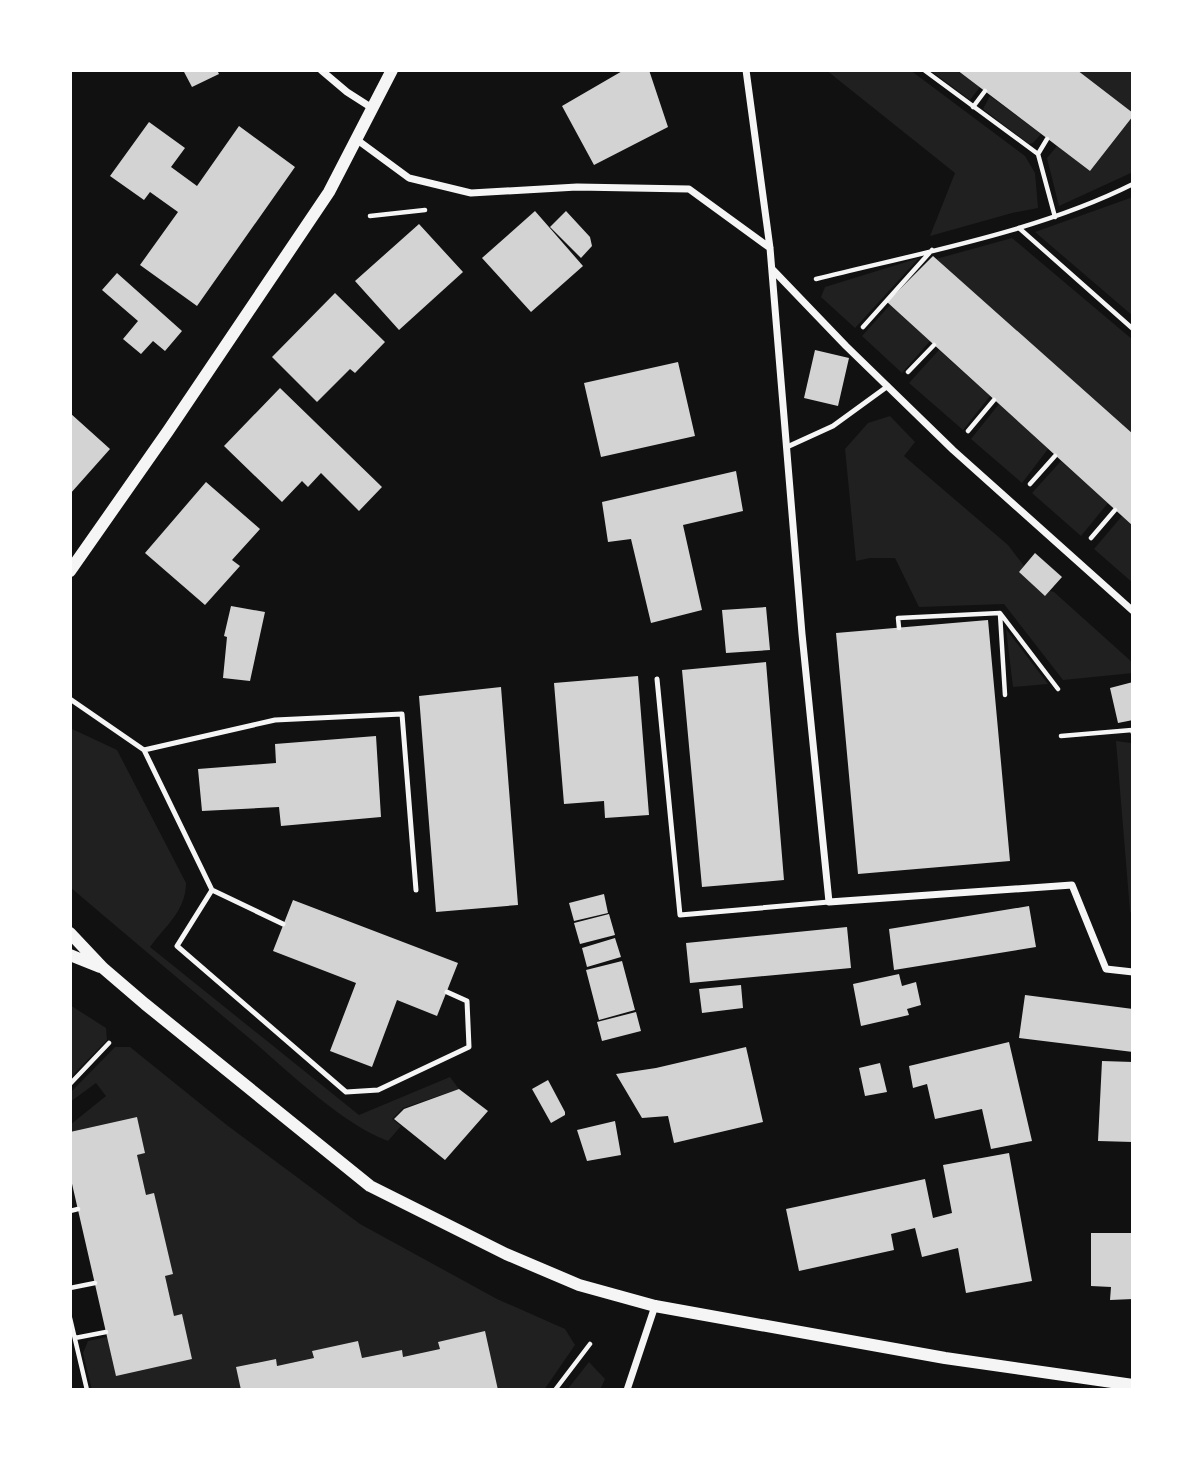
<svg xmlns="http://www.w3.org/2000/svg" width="1203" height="1460" viewBox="0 0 1203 1460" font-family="Rubik,sans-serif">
<rect width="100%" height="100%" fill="#111"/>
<path fill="#202020" d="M826,70H910L1025,156L1035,173L1038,208L1012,213L930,236L955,173Z
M930,70H956L980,87L970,100Z
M1077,70H1133V113Z
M990,96L1041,134L1033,143L1029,144L983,109Z
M1133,116V172L1059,206L1047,158L1057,146L1090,171Z
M1133,197V316L1035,232Z
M1012,238L1133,340V434L936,259Z
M919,258L855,328L821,297L825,287Z
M890,305L930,341L902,373L862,336Z
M939,350L990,396L963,430L909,383Z
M999,404L1048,449L1022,483L971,439Z
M890,416L915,442L904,456L1008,545L1024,566L1019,572L1045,595L1050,591L1054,592L1133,663V673L1063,680L1004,604L919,607L895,558H870L856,561L845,449L868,423Z
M1061,461L1108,503L1081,536L1032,493Z
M1122,516L1133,526V583L1094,549Z
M1006,629L1048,684L1013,687Z
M70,728L117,750L186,883C186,911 165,926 150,947L359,1115L450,1077L459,1089L403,1108L392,1119L401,1126L388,1141C344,1125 291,1074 255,1043C193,991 131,939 70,887Z
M1116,741L1131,743L1133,751V917L1130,911Z
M70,1005L106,1028L107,1040L70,1078Z
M115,1047H130L228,1126L360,1224L497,1299L565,1329L575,1345L544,1390H498L484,1332L439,1342L440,1349L403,1357L402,1350L362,1358L358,1341L313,1351L314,1358L277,1366L275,1359L237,1367L241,1390H92L83,1353L88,1341L107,1337L192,1359L182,1315L174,1316L165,1276L173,1274L154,1194L146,1195L137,1155L145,1153L137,1117L70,1132V1125L106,1096L96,1083L70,1102V1093Z
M589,1362L605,1379L600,1390H567Z"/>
<path fill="#d3d3d3" d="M183,70H217L219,74L192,87Z
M624,70H649L668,127L594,165L562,106Z
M957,70H1077L1133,113V116L1090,171Z
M149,122L185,148L171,167L197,186L239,126L295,167L197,306L140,265L178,212L150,192L144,200L110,176Z
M535,211L583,266L531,312L482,258Z
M566,211L590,237L592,246L581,258L550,227Z
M419,224L463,272L399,330L355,281Z
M933,256L1133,434V526L887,302Z
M117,273L182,331L165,351L153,341L141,354L123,339L138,321L102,290Z
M335,293L385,342L355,373L350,369L317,402L272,357Z
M815,350L849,358L838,406L804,398Z
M678,362L695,436L601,457L584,383Z
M280,388L382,487L359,511L321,473L308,487L302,481L282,502L224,446Z
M70,413L110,449L70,494Z
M736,471L743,511L683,525L702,610L651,623L631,539L608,542L602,502Z
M206,482L260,529L232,560L240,566L205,605L145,553Z
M1035,553L1062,577L1045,596L1019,572Z
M231,606L265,612L250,681L223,678L227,637L224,636Z
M766,607L770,650L726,653L722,610Z
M988,620L1010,861L858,874L836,633Z
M766,662L784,880L702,887L682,670Z
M638,676L649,815L605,818L604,801L564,804L554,683Z
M1133,682V720L1118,723L1110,688Z
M501,687L518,905L436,912L419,696Z
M376,736L381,817L281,826L279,807L202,811L198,769L276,763L275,744Z
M604,894L608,913L574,921L569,903Z
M293,900L458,963L437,1016L397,1000L372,1067L330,1051L356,983L273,951Z
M1029,906L1036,947L894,970L889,929Z
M609,914L615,935L580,944L574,923Z
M847,927L851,968L690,983L686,943Z
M615,938L621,957L587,967L582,948Z
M622,961L635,1010L599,1020L586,970Z
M899,974L902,986L916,982L921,1005L907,1009L909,1015L861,1026L853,984Z
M741,985L743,1008L702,1013L699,989Z
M1025,995L1133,1009V1052L1019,1038Z
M636,1012L641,1031L602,1041L597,1022Z
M1009,1042L1032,1141L991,1149L982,1109L935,1119L927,1084L913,1088L909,1066Z
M746,1047L763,1122L674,1143L668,1116L642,1118L616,1074L656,1068Z
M1102,1061L1133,1062V1142L1098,1141Z
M880,1063L887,1092L865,1096L859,1068Z
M548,1080L565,1112V1115L551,1123L532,1089Z
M459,1089L488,1111L445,1160L394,1119L404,1109Z
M137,1117L145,1153L137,1155L146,1195L154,1193L173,1274L165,1276L174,1316L182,1314L192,1359L116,1376L70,1175V1132Z
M615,1121L621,1155L587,1161L577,1130Z
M1009,1153L1032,1281L966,1293L958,1248L922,1257L915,1228L891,1234L894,1250L799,1271L786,1209L925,1179L933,1218L952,1213L943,1165Z
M1091,1233H1133V1299L1110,1300L1111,1287L1091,1286Z
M485,1331L498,1390H241L236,1367L276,1359L277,1366L314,1358L312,1351L358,1341L362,1358L402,1350L403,1357L440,1349L438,1342Z"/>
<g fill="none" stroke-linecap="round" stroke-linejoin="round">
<path stroke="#f5f5f5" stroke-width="4.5" d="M924,70L1038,154L1055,217
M973,107L985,91
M1038,154L1047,139
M370,216L425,210
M1019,228L1133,329
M816,279C920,253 1037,232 1133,184
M863,327L932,250
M908,372L934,345
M968,431L994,400
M1030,484L1055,456
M1091,538L1115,510
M1000,614L1005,695
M899,628L898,618L1000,613L1058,689
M1061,736L1132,730L1133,733
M70,1084L109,1043
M70,1211L78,1209
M70,1288L95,1283
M70,1318L87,1390
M75,1338L106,1332
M555,1390L590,1344"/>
<path stroke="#f5f5f5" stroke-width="5" d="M787,447L833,426L888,386
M657,679L680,915L829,902
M70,699L144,750L212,890L283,924
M144,750L275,720L402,714L416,890
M212,890L177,946L346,1092L378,1090L469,1047L467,1001L447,992"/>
<path stroke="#f5f5f5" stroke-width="7" d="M321,70L347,92L372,108
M746,70L770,248L802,634L829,902L1072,885L1106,969L1133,972
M356,139L409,178L471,193L577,187L689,189L770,248
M773,270L846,346L953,450L1133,611
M627,1390L655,1306"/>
<path stroke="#f5f5f5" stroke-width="12" d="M70,571L168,431L329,192L392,70
M70,933L103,968L145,1004L370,1186L506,1254L579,1285L655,1306L945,1358L1133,1385
M70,955L100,967"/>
</g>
<rect width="1203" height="1460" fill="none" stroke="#ffffff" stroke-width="144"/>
</svg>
